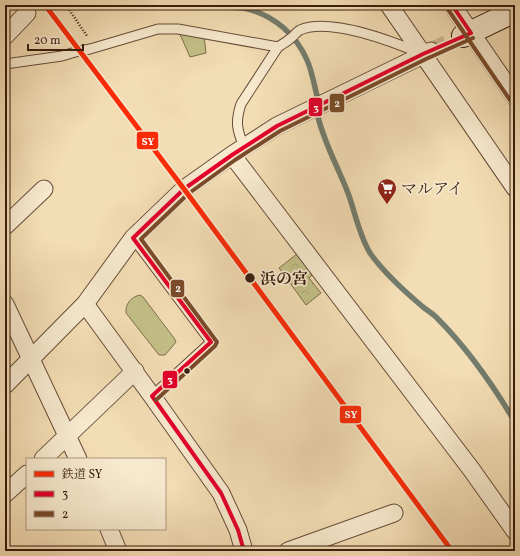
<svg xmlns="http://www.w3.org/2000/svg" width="520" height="556" viewBox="0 0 520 556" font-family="Vollkorn,'Noto Serif JP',serif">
<defs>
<pattern id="forest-crowns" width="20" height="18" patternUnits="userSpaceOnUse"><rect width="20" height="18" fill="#c3bf87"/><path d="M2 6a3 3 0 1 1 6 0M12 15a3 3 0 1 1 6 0" fill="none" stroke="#a8a473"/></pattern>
</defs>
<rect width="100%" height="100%" fill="#f3ddb4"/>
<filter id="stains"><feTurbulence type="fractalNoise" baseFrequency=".005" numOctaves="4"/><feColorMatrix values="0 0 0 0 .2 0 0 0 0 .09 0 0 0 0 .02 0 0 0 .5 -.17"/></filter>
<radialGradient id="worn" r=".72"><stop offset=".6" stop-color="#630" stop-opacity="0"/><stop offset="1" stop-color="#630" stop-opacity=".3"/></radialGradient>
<path fill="#c3bf87" stroke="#7e6e4a" d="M179,32L204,36L206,53L190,57Z
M140,295L143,297L174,338L176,342L165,355H159L126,313C125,304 131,297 140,295Z"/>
<path fill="url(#forest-crowns)" stroke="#7e6e4a" d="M297,254L313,274L309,278L321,293L306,305L279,268Z"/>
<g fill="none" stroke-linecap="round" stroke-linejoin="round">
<path stroke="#737c6d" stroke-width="5.5" d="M218,5L220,7C229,7 239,7 248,9C275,16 296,35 307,60C312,71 314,84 317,96
M318,117C325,145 338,167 348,193C355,212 359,235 370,253C384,273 404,291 423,307C428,311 433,314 437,318C468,349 493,385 515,422"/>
<path stroke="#ceb693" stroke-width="17" stroke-dasharray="17 8" stroke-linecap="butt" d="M431,51L463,36"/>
<g stroke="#674c38" stroke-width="11">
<path id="lane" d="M5,64L62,56L79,51L90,49L158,29H178L278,47C282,44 287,42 291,38C294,36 296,32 300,30C330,17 391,41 420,53
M244,147C237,130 235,122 241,104L278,47
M133,238L211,342L152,396"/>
</g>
<g stroke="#674c38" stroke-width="19">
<path id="street" d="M389,5L515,188
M452,5L515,97
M5,36L27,13
M232,155L471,469L515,531
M5,226L44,189
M5,304L78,459
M85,304L152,396L221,493L238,530L244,551
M5,385L85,304L133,238L184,189L232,155L277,126L431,51
M43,459L135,371
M5,494L27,474
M109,529L118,551
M288,551L394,513"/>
</g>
<g stroke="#381c0e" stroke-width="24">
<path id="secondary" d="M463,36L515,11"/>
</g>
<path stroke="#381c0e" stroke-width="2.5" stroke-dasharray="1 2" stroke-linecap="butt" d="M66,5L87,36"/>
<use href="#lane" stroke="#f7e9ce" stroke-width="9"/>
<use href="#street" stroke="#f7e9ce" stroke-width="17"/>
<use href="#secondary" stroke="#f7e9ce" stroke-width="22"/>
<g stroke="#f7e9ce" stroke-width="7">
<path id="bus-1" d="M244,551L238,530L221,493L152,396L211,342L133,238L184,189L232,155L277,126L423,54L471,33L452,5"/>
</g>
<g stroke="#f7e9ce" stroke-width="7">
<path id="bus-2" d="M447,8L510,100
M156,400L215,346L217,342L141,239L188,194L235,160L280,131L426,59L473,38"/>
</g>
<use href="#bus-1" stroke="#e4002b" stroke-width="4"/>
<use href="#bus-2" stroke="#7a4b2a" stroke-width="4"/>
<g stroke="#f7e9ce" stroke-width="8">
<path id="rail-1" d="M45,5L184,189L452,551"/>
</g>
<use href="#rail-1" stroke="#fa2b08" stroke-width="5"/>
</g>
<defs>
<g id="supermarket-pin" transform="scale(1)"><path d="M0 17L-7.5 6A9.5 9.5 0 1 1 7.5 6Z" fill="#8f2418" stroke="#f7e9ce"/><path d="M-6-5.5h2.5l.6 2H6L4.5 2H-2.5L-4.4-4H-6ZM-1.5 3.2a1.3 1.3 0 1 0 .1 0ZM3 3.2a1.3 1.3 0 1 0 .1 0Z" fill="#fff"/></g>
</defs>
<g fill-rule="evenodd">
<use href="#supermarket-pin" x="387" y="188"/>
</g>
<g fill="#381c0e" stroke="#f7e9ce" stroke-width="1.5">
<circle cx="250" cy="278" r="5.5"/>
<circle cx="187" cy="371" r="3.5"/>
</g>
<g text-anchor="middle" stroke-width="3.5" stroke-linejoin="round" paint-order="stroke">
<g font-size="16" fill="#381c0e" stroke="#f7e9ce" text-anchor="start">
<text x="401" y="194">マルアイ</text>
</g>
<g font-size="16" font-weight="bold" fill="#381c0e" stroke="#f7e9ce" text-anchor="start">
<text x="260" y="284">浜の宮</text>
</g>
</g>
<g stroke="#f7e9ce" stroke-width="1.5">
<rect x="329" y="93" width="16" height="20" rx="4" fill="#7a4b2a"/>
<rect x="308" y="97" width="15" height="20" rx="4" fill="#e4002b"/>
<rect x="136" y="131" width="23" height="19" rx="4" fill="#fa2b08"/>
<rect x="170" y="279" width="15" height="19" rx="4" fill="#7a4b2a"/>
<rect x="162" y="370" width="16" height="19" rx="4" fill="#e4002b"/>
<rect x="339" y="405" width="23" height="19" rx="4" fill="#fa2b08"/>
</g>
<g font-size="11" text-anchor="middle" font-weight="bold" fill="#fff">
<text x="337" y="107">2</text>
<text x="316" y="111">3</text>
<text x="148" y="145">SY</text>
<text x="178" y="292">2</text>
<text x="170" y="383">3</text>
<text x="351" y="418">SY</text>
</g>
<rect width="520" height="556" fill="none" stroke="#f3ddb4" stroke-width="20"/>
<rect x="6" y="6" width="508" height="544" fill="none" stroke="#381c0e" stroke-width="2"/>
<rect x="10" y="10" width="500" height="536" fill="none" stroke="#381c0e"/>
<rect x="26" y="458" width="140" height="72" fill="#f7e9ce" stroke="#ab9781"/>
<rect x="34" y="471" width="20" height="6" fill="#fa2b08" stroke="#ab9781"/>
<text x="62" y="478" font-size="12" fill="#381c0e">鉄道 SY</text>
<rect x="34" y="491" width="20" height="6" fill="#e4002b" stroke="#ab9781"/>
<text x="62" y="498" font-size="12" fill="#381c0e">3</text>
<rect x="34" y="511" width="20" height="6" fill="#7a4b2a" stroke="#ab9781"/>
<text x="62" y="518" font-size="12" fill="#381c0e">2</text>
<path d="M28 44v6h55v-6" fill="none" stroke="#381c0e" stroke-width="2"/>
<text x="34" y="44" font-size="12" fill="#381c0e" stroke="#f7e9ce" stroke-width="3" paint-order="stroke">20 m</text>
<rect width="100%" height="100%" filter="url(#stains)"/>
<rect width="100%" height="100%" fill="url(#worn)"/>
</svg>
